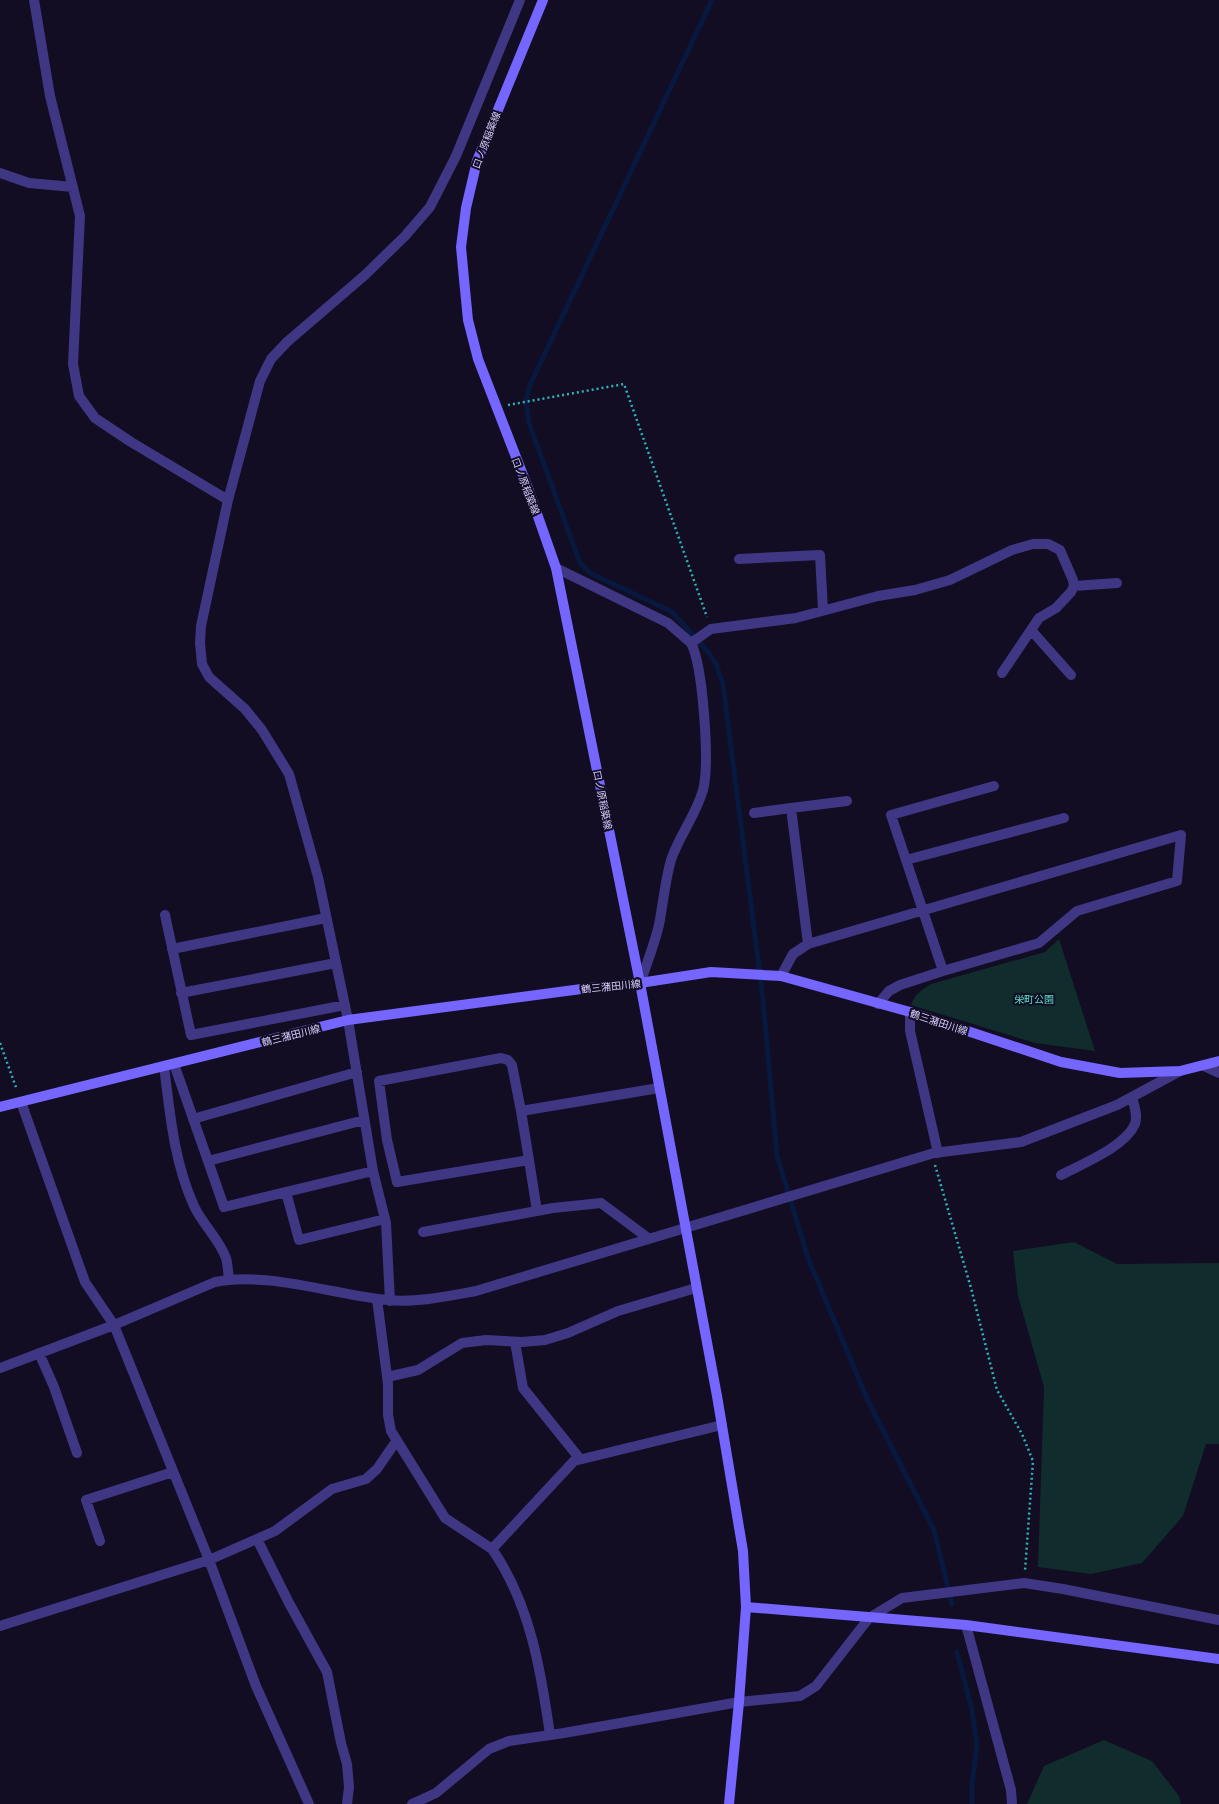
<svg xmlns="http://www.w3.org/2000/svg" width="1219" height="1804" viewBox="0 0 1219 1804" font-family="'PT Sans Narrow','Noto Sans JP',sans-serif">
<rect width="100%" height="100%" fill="#120d23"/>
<path fill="#102c2d" d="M1059,939L1095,1051L1035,1043L911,1005C915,994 921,990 931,984L1045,952Z
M1074,1242L1117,1264L1219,1263V1444H1206L1183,1516L1142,1563L1091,1574L1038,1567L1044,1387L1018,1296L1013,1251Z
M1104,1740L1152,1761L1179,1796L1181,1804H1027L1044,1766Z"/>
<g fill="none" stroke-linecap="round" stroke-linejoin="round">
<path stroke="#081940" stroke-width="5" d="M712,0L530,385L526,401L529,423L580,563L590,573L672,612L709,653L716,664L723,684L763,999L777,1156L808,1258L868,1401L934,1530L952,1604
M957,1652L972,1710L977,1746L972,1783V1804"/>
<path stroke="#2cb5b6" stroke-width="2.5" stroke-dasharray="2 3" stroke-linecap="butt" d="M508,405L624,384L707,617
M0,1043L17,1090
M935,1165L971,1288L997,1390L1022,1434L1033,1461L1025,1571"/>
<path stroke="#3f3783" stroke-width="10" d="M34,0L50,96L80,216L73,364L79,396L95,418L131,442L228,500
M0,173L29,183L73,187
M739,559L820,555L823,610
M556,568L668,623L691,643L711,629L796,618L878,596L915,590L950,580L1012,550L1033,544H1048L1060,550L1073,580L1074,586L1071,592L1056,608L1039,618L1002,673
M1074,586L1117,583
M1031,630L1071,675
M754,813L791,808
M906,860L891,815L994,786
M165,915L191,1035L345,1005
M808,944L791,808L847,801
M172,949L326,918
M781,976L793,954L808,944L1181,835L1177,881L1077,911L1039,943L943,971L906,860L1064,818
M640,983C647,964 654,945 659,925C663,904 665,881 671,860C679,836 696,815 703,790C710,764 703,666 691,643
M181,993L336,963
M878,1004L889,991L900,985L943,971
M910,1012V1031L938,1153
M174,1064L208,1161
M164,1066C170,1114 174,1162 194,1206C203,1225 219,1239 226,1258C228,1265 228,1273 229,1279
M1204,1066L1219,1073
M21,1102L85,1282L114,1325L209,1560L256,1686L309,1804
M521,1111L529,1160L397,1182L387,1140L379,1081L501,1058L508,1060L512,1065L521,1111L659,1088
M193,1119L357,1072
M364,1120L208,1161L224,1207L373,1171
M529,1160L537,1211
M1061,1175C1082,1164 1125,1147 1135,1124C1138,1116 1134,1105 1132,1097
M286,1192L299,1240L385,1219
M423,1232L553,1208L601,1203L648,1238
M377,1299L388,1384V1415L391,1431L445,1518L492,1549L574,1461L722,1425
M390,1301L386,1223L373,1171L348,1020L318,877L289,774L262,730L245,709L209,677L202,664L200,643L201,626L228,500L260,381L271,359L287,342L365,275L405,236L430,207L456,156L520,0
M515,1342L523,1388L580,1459
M39,1353L54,1387L77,1453
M0,1368L114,1325L215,1282C266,1271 335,1295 388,1300C415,1303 449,1296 476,1291L934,1153L1021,1142L1117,1105L1180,1071
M387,1377L418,1370L462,1343L486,1340L522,1342L545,1340L568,1333L618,1311L696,1288
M257,1539L289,1603L327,1672L341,1743L347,1764L349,1787L347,1804
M100,1541L86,1500L173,1472
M492,1549C530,1603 541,1671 550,1735
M966,1625L1011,1790L1012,1804
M0,1626L209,1560L275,1531L332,1489L366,1479L377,1469L397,1440
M412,1804L436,1793L489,1749L509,1741L564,1733L739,1702L800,1696L816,1686L869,1618L902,1598L1024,1583L1063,1589L1219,1620"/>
<path stroke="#7466ff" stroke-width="10" d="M543,0L477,161L466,208L461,247L464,279L468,320L478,359L528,488L556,568L640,983L717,1396L743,1551L746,1607L739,1702L729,1804
M0,1107L348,1020L589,988L640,983L711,972L781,976L910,1012L1061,1062L1120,1073L1180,1071L1219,1061
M746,1607L966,1625L1219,1659"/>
</g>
<g text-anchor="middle" stroke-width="4" stroke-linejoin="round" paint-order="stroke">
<g font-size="10" fill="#d8cfff" stroke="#120d23">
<text transform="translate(486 140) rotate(-69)" y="4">口ノ原稲築線</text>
<text transform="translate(526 486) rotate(69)" y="4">口ノ原稲築線</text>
<text transform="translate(603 800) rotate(79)" y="4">口ノ原稲築線</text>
<text transform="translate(611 986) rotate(-6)" y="4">鶴三潴田川線</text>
<text transform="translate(939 1022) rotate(18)" y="4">鶴三潴田川線</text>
<text transform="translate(291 1035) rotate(-14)" y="4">鶴三潴田川線</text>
</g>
<g font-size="10" fill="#58e1c9" stroke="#120d23">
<text x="1034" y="1003">栄町公園</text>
</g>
</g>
</svg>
